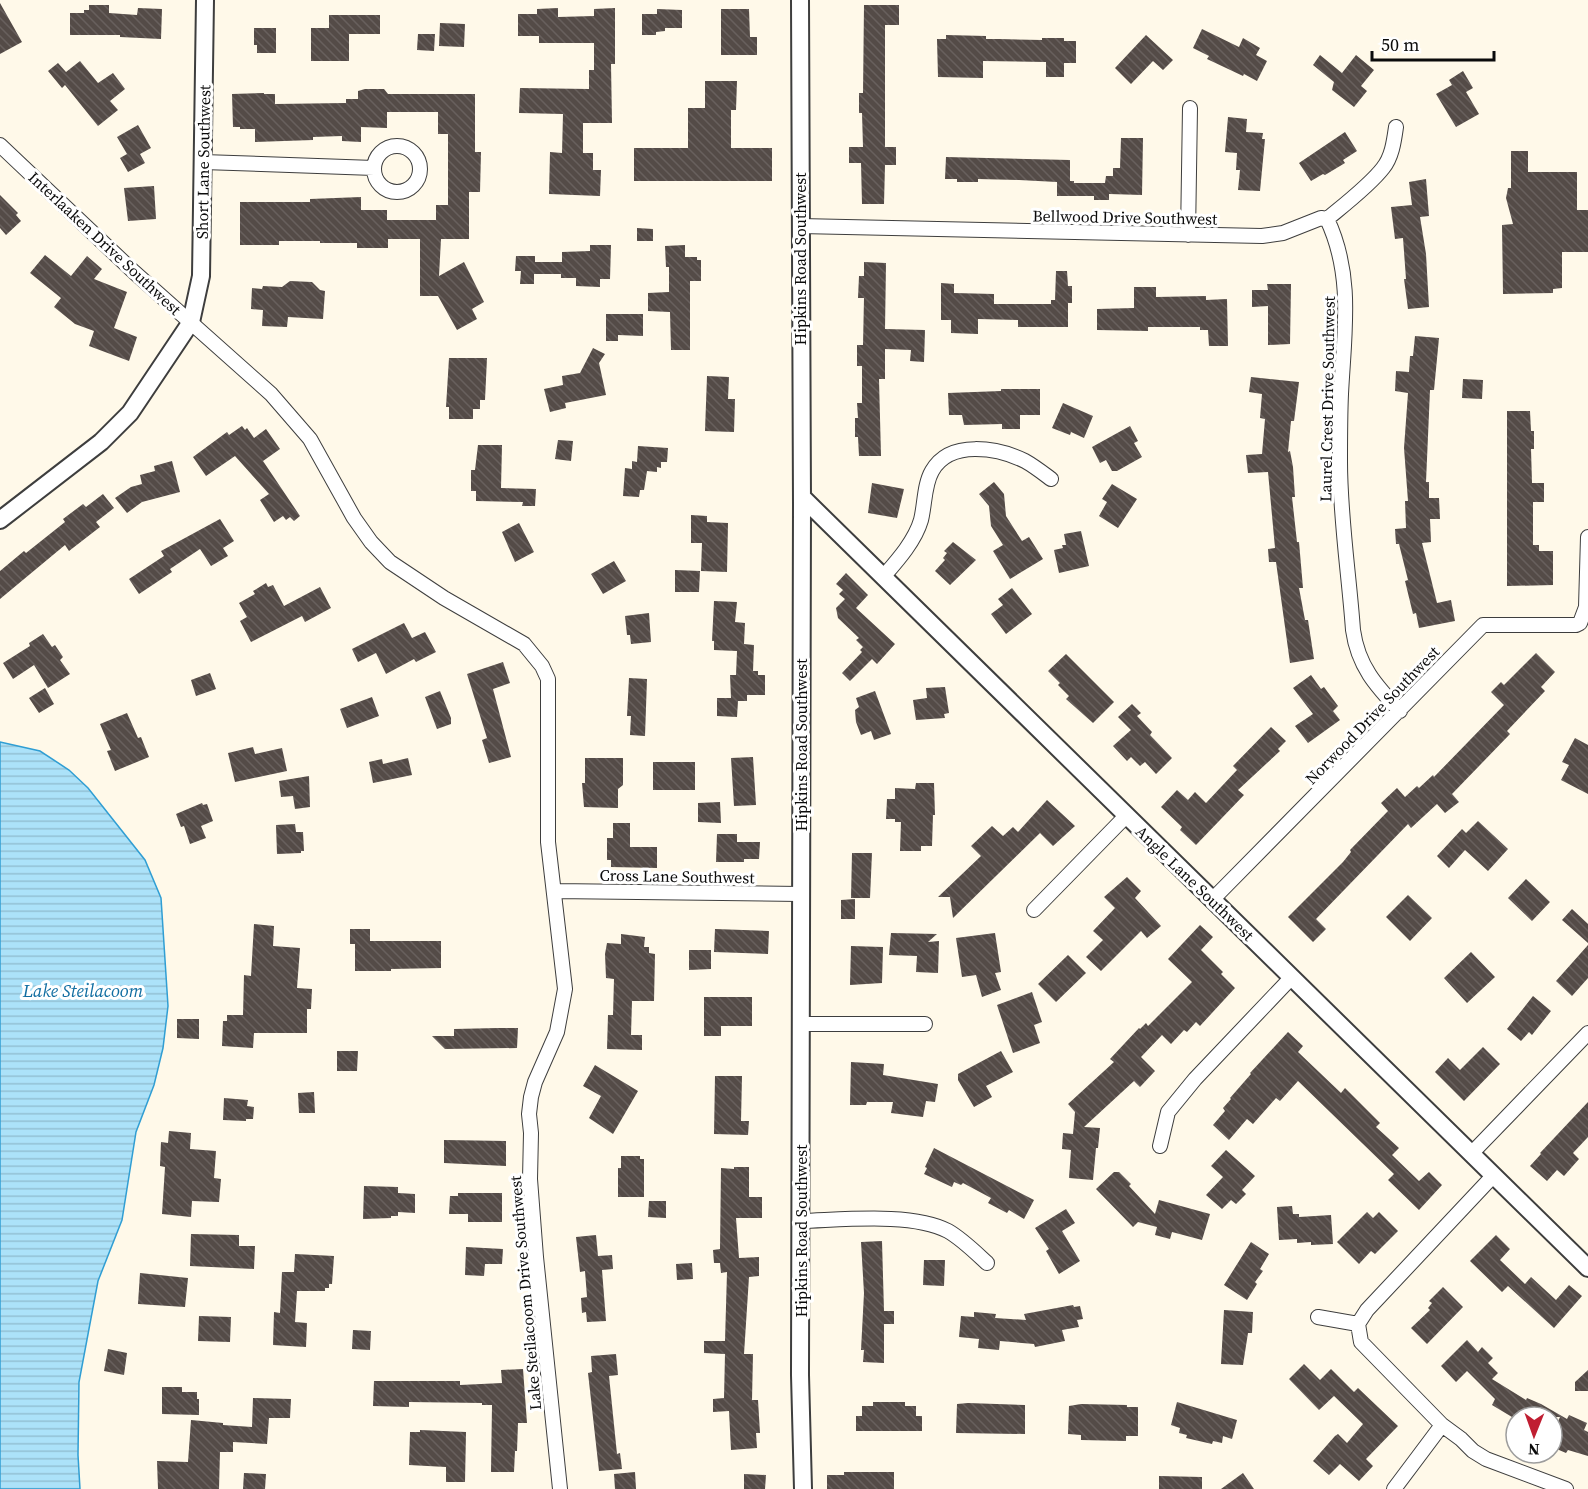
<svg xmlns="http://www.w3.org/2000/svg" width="1588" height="1489" viewBox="0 0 1588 1489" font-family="'Source Serif 4',serif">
<defs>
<pattern id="water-rules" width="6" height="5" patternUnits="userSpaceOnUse" patternTransform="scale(1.5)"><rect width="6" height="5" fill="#ace2f9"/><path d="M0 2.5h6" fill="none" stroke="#93c1d4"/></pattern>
<pattern id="building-back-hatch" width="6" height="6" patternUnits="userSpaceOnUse" patternTransform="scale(1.5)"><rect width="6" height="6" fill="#544b47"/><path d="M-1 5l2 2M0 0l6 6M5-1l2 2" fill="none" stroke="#68605d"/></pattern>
</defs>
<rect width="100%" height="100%" fill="#fff9e9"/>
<path fill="url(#water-rules)" stroke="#309ed3" stroke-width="1.5" d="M0,742L40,751L69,770L88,788L145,860L161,898L168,1006L163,1048L154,1085L136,1132L122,1220L98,1281L79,1382L78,1455L80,1489H0Z"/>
<path fill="url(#building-back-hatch)" d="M0,3L22,42L0,54Z
M89,5H109V13L137,15L138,8L162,9L161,39L120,37V35H70V13H84V10H89Z
M864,5H899V25H885V147H896V165H885L884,204H862L861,163H849V147H863L862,113H859V93H863Z
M558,8V17L594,16V9L615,8V64H611L612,123H583V153H593V170H601L600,196L549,194L550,152L562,153L563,114L519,113L520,88L589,89V70H594V43H539V36H518V14H537V9Z
M657,9L682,10V28H665V31L656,32V35H642V14H657Z
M721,9H749L750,37H757V55H721Z
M329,15H380V34H349V61H311V28H329Z
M440,23L465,24L464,47L439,46Z
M254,28H276V53H257V45H254Z
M1202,29L1239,47L1243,38L1260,48L1256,55L1267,61L1257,81L1244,74L1243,76L1207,59L1209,56L1193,48Z
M418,34H435L434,51L417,50Z
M946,35L986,36V39H999L1042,40V38H1064V41H1076V63H1064V77H1046V62L983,61V78L938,77L937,39H946Z
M1146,35L1173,60L1163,70L1153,61L1131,84L1115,68Z
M1320,55L1342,73L1356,55L1374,70L1361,86L1367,91L1354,107L1332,90L1334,82L1313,65Z
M80,61L98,83L113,73L125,89L110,101L118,110L98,126L65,85L62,88L48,71L58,63L66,72Z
M1463,71L1473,88L1466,92L1479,114L1456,127L1436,94L1452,85L1449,80Z
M705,81H737L736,110H731V148H772V181H634V148H688V108H705Z
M365,89H384L388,94H475V152H481L480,192H469V239H441L439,276L464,262L484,302L472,309L477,319L457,330L438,296H420V239H388V248H357V243H320V241H279V245H240V202H310V199L361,197V210H387V220H436V205H448V134H438V112H387V128L361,127V142L342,141V136L313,137V140L255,142V129H240V127H233L232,94L264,93V94H275V104L346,103V99H358V91Z
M1228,117L1247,119L1246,132L1263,133L1262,139H1265L1260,191L1238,190L1240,170H1236L1237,153L1225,152Z
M138,125L151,148L140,154L145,163L128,172L120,158L127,154L117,137Z
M1345,132L1357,151L1343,160L1345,163L1325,175L1323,174L1311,181L1299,163Z
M1121,138H1143L1142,195L1109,194V200H1094V196H1057V182L1019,180L978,179V182H957V179H945L946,157L1070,160V181H1074V183H1105L1106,176H1113V168H1120Z
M1511,151H1528V172H1577V210H1588V252H1562V288L1553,289V293L1503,294L1502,225L1513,224L1506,198L1508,188H1511Z
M1426,179L1429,216L1420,217L1426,254L1429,307L1408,309L1404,279H1406L1403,238L1395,239L1391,207L1412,205L1409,182Z
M154,186L156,219L128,221L124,188Z
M0,195L18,213L16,215L21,221L6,235L0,228Z
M637,228L653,229V241H637Z
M590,245H611L610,279H600V287L576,286V278H561V274H534V284H520L521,271H515L516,256H535V262H562V252L590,251Z
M685,245V257H697V260H701V281H690V350H671L670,312L648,311V293L669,292V267H666L665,246Z
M45,255L71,276L87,256L102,269L94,279L127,292L114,328L137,337L129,361L89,346L94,331L75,324L54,307L61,298L30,273Z
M864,262L886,263L885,329L925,330L924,362L910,361L911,350L885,349V379H879L881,456H859L858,437H855V418H858L857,403H862V366H857V345H863L864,298H858L859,276H864Z
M1056,271H1067L1068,286H1072V303H1068V327H1018V320L978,319V334L951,333V320H941V283L954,284V293L994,294V304H1051V300H1055Z
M290,281L312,282L320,290L325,291L323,319L288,317L287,327L262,326L263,310L251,309L252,288L262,289L263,286L282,287Z
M1267,284H1291L1290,344L1268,345V306L1252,307V290H1268Z
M1134,287H1156V297L1206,296V300L1227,299L1228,346H1209L1208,330H1200V327H1148V331L1097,330V309L1134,308Z
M606,314H643V336L618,335V341H606Z
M1415,336L1439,338L1434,390H1430L1426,482H1429V498H1439L1440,519H1430L1431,542L1422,543L1437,603L1451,600L1455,621L1419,628L1416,613L1413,614L1405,581L1408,580L1399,544H1396L1395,529L1406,528L1405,501H1408L1404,448L1408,393L1395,391L1396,371L1409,372L1410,356H1413Z
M593,348L605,354L599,363L606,395L565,403L566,408L550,412L544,389L563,385L562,376L580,373Z
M449,358H487L485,400H480V409H473V419H449V407H446Z
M707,376L729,377L728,399H735L734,432L705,431Z
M1251,377L1299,382L1294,421H1291L1288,452L1290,451L1293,467L1295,497H1292L1297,542H1299L1303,588H1299L1305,620H1308L1314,659L1290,663L1276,562H1269L1268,549L1275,548L1268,472L1248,473L1246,455L1262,454L1265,419L1260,418L1262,394L1249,392Z
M1463,379L1483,380L1482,399L1462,398Z
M1001,389H1040V415H1020V429H1002V424L964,425L962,415H949L948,393L1001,391Z
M1063,403L1093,416L1084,438L1071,432L1070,435L1052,428Z
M1507,411H1530L1531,431H1534V449H1531L1532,483H1544V502H1533V545H1539V551H1553V585L1507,586Z
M242,426L245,430L247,428L254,438L266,429L280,449L263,461L300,516L294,521L290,517L286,520L283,516L274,522L260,500L269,494L235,456L206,476L193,457L227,432L229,435Z
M1130,426L1138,441L1134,443L1142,457L1117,471H1112L1106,460L1100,463L1092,447Z
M558,440L573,441L571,461L555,459Z
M478,445H502L501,488L536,489L535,506H522L523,502L476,501V491H471V470H475Z
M638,446L668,448L667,462H661V468L657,467V472L647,471L644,490H640L639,497L623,496L625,468L632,469V461L637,462Z
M172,461L180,492L142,502L127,513L115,498L131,487L142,484L140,475L155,471L154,466Z
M994,482L1004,494L1006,516L1022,541L1029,537L1043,559L1010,579L993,551L1003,545L991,526L989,506L979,494Z
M872,483L904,489L897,518L868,513Z
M1112,484L1137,499L1118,528L1099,516L1107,502L1102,499Z
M103,494L114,508L96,522L100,527L69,551L65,545L0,599V571L24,551L26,553L65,522L63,519L83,504L86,507Z
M691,515L707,516V522L728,523L727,572L701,571L702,543H691Z
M220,519L234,541L223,548L228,556L211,566L200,549L170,569L172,572L139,594L129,579L164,556L161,551Z
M519,523L534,552L515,562L502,532Z
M1081,531L1089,566L1059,573L1054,550L1063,548L1062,545H1066L1064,534Z
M953,542L976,560L950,585L935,571L945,560L943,558L947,553L944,551Z
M614,561L626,581L603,594L591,574Z
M675,570L700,571L699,592H675Z
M846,573L868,595L856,608L895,644L877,664L872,659L850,681L842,673L862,652L860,650L863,647L856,640L859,638L838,618L836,608L845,599L839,594L843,590L836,584Z
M266,583L268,587L273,585L284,606L320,587L331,608L305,622L302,616L251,642L240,621L247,617L239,603L255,594L253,591Z
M1012,588L1032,614L1006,634L991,614L1003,605L998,599Z
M714,601L737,602L735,622L745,623L744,644L754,645L753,671H758V675H765V695H747V701H738L737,717L717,716V698H731L730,675H736L737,651L714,650V641H712Z
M649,613L651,642L631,644L630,635H627L625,616Z
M404,623L412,638L425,632L436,652L416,662L414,659L386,674L376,653L358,662L352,649Z
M43,634L52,647L55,645L63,657L60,660L70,674L48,688L34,665L13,679L3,663L30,646L29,643Z
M1536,653L1555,672L1541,687L1545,691L1507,731L1510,734L1452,794L1459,802L1445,813L1437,804L1411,828L1408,824L1316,919L1326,929L1313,942L1288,917L1343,862L1351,852L1350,850L1388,811L1381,803L1397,788L1405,797L1417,786L1419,788L1433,775L1434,777L1504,705L1491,692L1501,682L1504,685Z
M1066,654L1114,702L1093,723L1066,699L1069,696L1058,685L1060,683L1048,671Z
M503,662L510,683L493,689L511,757L489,763L482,740L487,738L467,674Z
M210,673L216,689L196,696L191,680Z
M1311,675L1321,689L1324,687L1338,706L1333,711L1340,720L1308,743L1295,726L1313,714L1293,688Z
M629,678L647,679L645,736L630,735L631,716H627Z
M945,687L949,713L944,714L945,718L916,720L913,700L927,698L926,688Z
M45,688L54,704L39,713L29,698Z
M440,691L451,718V724L437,729L425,697Z
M875,691L891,734L874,740L871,731L861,735L856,722L855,710L859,707L856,698Z
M372,697L379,716L347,728L340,709Z
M1132,704L1141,713L1137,716L1152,732L1150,735L1172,758L1156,774L1145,762L1140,766L1131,757L1127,761L1113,746L1131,730L1118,717Z
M127,713L138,738L141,737L149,757L115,771L107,751L111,750L100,724Z
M1271,727L1286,741L1278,749L1280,751L1238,790L1244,795L1196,845L1180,830L1182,827L1161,807L1177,790L1188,800L1195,792L1206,803L1237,770L1233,766Z
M1575,738L1588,745V794L1561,780L1569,765L1562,762Z
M253,747L255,754L282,748L287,771L235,782L228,753Z
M753,757L756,805L734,806L731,758Z
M408,758L412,775L373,783L369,762L382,759L383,764Z
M585,758H623V785L618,789V808L584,807L582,783H585Z
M653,762H695V790H653Z
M309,776L310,807L295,809L293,796L281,797L279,781Z
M916,783H934L935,815H933L932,846H921V851H900L901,822H895V819H886L887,799H895V788L915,789Z
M1047,800L1075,826L1053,846L1040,833L953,918L950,897H938L981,856L971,846L992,826L1003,836L1013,827L1018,832Z
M720,802L721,823L698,822V803Z
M202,803L203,805L207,804L213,821L201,826L206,838L190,844L184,826L181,827L176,814Z
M1478,821L1508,849L1488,871L1465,850L1449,868L1437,856L1462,829L1466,833Z
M613,823H630V847H657V868L611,867V860H607V838H613Z
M295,824L296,832H303L304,851H301V853L277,854L276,825Z
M717,834H737V842H760L759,859H744V862H716Z
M852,853H872L870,898H851Z
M1127,877L1141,891L1135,898L1161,926L1147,938L1141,931L1101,971L1086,957L1103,940L1093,931L1115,908L1104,897Z
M1526,879L1550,902L1532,921L1508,898Z
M1408,895L1432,918L1410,941L1386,917Z
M855,899V919H841V900Z
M1572,909L1588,924V943L1562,920Z
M254,924L274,926L273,946L300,948L297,988L312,989L311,1009H307V1033H254L253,1048L222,1046L223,1021H227V1015H243L244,975L251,976Z
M1200,925L1213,937L1201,950L1223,972L1221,974L1235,988L1200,1026L1196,1022L1187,1032L1184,1030L1171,1044L1162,1035L1141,1057L1155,1071L1140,1087L1134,1081L1084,1127L1100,1128L1098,1148H1096L1093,1180L1069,1178L1071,1150L1062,1149L1063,1133L1073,1134L1075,1112L1068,1104L1114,1062L1110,1059L1139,1028L1140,1029L1146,1023L1148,1026L1192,982L1168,959Z
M350,929H370V941H441V968L391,969V971H355V944H350Z
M715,929L769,931L768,954L714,952Z
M891,933L937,934L928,942L939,941L938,973L916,972L917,956L889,955Z
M995,933L1001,972L995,973L1001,990L982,997L976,975L962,977L956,938Z
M621,934L645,937L644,947H649V953L655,954L654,1001H632L631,1035H642V1050L607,1049L608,1015H613L614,979L606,978L605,954L607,943L621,944Z
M1588,945V978L1572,996L1556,981Z
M851,946L883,947L882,983L850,985Z
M689,950H711V969L689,970Z
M1471,952L1495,977L1467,1003L1444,978Z
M1068,955L1086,973L1056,1002L1038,984Z
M1032,992L1042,1022L1034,1025L1040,1043L1013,1053L997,1005Z
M1533,996L1551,1011L1532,1035L1529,1032L1521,1041L1507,1029Z
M704,997H752V1026H721V1036H704Z
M177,1019H199V1039L177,1038Z
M498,1028H518L517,1048L445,1049L432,1036H454V1029Z
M1288,1032L1303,1046L1298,1052L1341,1093L1345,1088L1380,1123L1376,1127L1399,1148L1392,1155L1419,1181L1429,1172L1442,1185L1419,1210L1388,1180L1394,1174L1298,1081L1280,1101L1276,1098L1253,1124L1247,1119L1229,1140L1213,1125L1225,1111L1223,1108L1231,1099L1230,1098L1251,1074L1250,1073Z
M1483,1047L1500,1064L1464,1101L1435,1072L1448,1058L1460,1070Z
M337,1051H358L357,1071H337Z
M1001,1051L1013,1072L986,1086L992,1097L974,1107L958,1080V1074Z
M851,1062L884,1064L883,1075L938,1084L935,1102L926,1101L923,1117L891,1113L893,1102H867L866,1105H850Z
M595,1065L638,1091L613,1134L589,1118L601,1096L583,1086Z
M715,1076H742L741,1121H749L748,1135L714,1134Z
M314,1092L315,1113H299L298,1093Z
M224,1098L248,1100L247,1106L254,1107L253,1119H246V1121L223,1120Z
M1588,1102V1137L1573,1153L1579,1159L1564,1176L1557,1170L1547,1181L1530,1166L1541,1154L1540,1153Z
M169,1131L191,1133L190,1149L216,1151L214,1178L221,1179L219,1202L192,1201L191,1217L162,1214L165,1167L160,1166L161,1142L168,1143Z
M444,1140L506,1141V1166L444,1163Z
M934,1148L1034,1200L1024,1219L1009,1210L1007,1213L988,1203L991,1198L963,1183L961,1185L954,1182L952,1187L924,1174L927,1168L925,1167Z
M1226,1150L1255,1176L1242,1190L1246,1194L1236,1204L1231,1200L1222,1209L1206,1195L1223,1177L1211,1166Z
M621,1156H640V1159H644V1197H618V1168H621Z
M734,1167H749V1197H762V1218H736L739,1258L759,1257V1276L749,1277L744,1354H753L752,1400H758L760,1433H756L757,1448L731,1450L729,1411L713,1412V1399L724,1398L725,1354L704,1353V1341H725L727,1272L721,1273L720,1263H714L713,1250L720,1249L721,1168L734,1169Z
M1114,1172H1119L1131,1184L1129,1186L1155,1214L1159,1200L1210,1214L1202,1240L1172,1232L1170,1239L1155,1235L1157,1227L1138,1222L1133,1227L1096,1189Z
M364,1186L398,1187V1193L415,1194V1213L398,1212V1216H391V1218L363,1219Z
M458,1193H502V1222H468V1214H449L450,1196H458Z
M649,1201H666V1218L648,1217Z
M1292,1206L1293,1214H1299V1217L1331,1215L1333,1244L1311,1245V1242L1297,1243V1239L1279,1240L1277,1207Z
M1066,1209L1075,1223L1062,1231L1080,1261L1059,1274L1046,1251L1049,1249L1035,1228Z
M1367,1212L1373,1218L1379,1212L1398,1231L1375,1254L1371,1251L1359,1264L1337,1242Z
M191,1234L239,1235V1246H255L254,1269L190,1266Z
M596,1235L598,1256L612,1255L613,1269L602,1270L606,1321L587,1322L586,1312L582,1313L581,1298L587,1297L585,1271L580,1272L576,1237Z
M1496,1235L1510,1249L1500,1260L1525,1284L1531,1277L1556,1300L1569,1285L1582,1296L1554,1328L1508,1286L1502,1292L1470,1261Z
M882,1241L884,1311H894V1324H884V1363L863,1362L864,1350H861L864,1293L861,1242Z
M1251,1242L1269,1254L1260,1269L1263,1271L1255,1282L1257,1284L1247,1300L1224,1285Z
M466,1247L503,1249L502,1264H485L484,1276L465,1275Z
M295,1254L334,1256L332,1284H329V1288H325V1291H297L295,1322L307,1323L306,1347L273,1345L274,1312L280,1313L282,1272H294Z
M924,1260H945L944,1286L923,1285Z
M692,1263L693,1279L677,1280L676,1264Z
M140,1273L188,1278L185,1307L138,1304Z
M1443,1287L1463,1307L1427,1344L1411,1328L1430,1310L1428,1308L1432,1303L1429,1301Z
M1073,1305L1074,1307L1080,1306L1083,1319L1077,1320L1079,1327L1062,1330L1065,1341L1035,1347L1034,1344L1000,1341L999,1350L978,1348L979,1339L959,1337L961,1316L974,1317V1312L996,1314L995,1318L1026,1320L1024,1314Z
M1224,1310L1253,1312L1252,1333H1248L1243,1365L1221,1364Z
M199,1316L231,1317L230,1342L198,1341Z
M353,1330L371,1331L370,1350L352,1349Z
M1467,1340L1478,1352L1482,1347L1493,1358L1488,1363L1498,1373L1492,1379L1526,1400L1527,1398L1541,1404L1567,1419L1569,1415L1587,1423L1584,1430L1588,1432V1456L1568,1450L1566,1453L1552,1447V1435L1560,1417H1512L1492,1405L1495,1399L1467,1371L1456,1382L1441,1366Z
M108,1349L127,1353L124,1375L104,1371Z
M616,1354L618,1375L609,1376L617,1454L620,1453L622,1469L599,1471L588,1373L592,1372L591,1356Z
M1304,1364L1320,1380L1331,1369L1354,1392L1358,1388L1398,1426L1366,1459L1373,1466L1359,1481L1340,1464L1329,1475L1313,1461L1335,1436L1338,1434L1347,1443L1363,1424L1334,1396L1319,1410L1289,1379Z
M523,1369L527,1423H518L517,1451H515L514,1472H491L492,1405H482V1403L409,1402V1407L373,1406L374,1381H460V1385L502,1383L501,1370Z
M1588,1370V1391H1575V1382Z
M162,1387H182V1392H197V1399H199V1415L162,1414Z
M253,1398L291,1399L290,1418H269L267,1444L233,1442V1452H220L219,1489H158L157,1461L188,1462L191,1420L223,1423V1425L252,1427Z
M873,1402H905V1406H916V1416H922V1431H856V1416H862V1406H873Z
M1177,1402L1237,1420L1232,1439L1223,1436L1222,1443L1213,1441L1212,1444L1186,1438L1187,1435L1179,1433L1180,1428L1171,1425Z
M968,1403L1025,1405V1434L956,1433L957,1404Z
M1081,1404L1127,1405V1407H1138V1436H1126V1441L1081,1440V1435L1068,1434L1069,1406Z
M420,1430L466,1432L465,1482H446V1467L409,1465L410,1432H420Z
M635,1472L636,1489H615L614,1474Z
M844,1472H894V1489H827V1475H844Z
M244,1473L266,1474L265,1489H243Z
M1243,1473L1254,1489H1221Z
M744,1474L766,1475L765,1489H744Z
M1159,1476L1202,1477V1489H1159Z"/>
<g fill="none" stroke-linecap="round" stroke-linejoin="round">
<g stroke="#3e3e3e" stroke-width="16">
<path id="minor" d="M0,145L134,272L271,394L310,439L354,518L371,542L390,562L444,598L524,644L542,666L548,679V842L565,989L557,1032L535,1082L531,1097L529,1114L531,1133L530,1179L536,1257L560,1489
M374 169a23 23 0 1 1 46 0a23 23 0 1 1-46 0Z
M203,162L374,168
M1327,219C1354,276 1344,333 1341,394C1340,416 1340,439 1340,462C1340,518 1349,574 1353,630C1358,666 1376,686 1400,711
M800,226L1262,236L1283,233L1321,218L1327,219C1344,205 1370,185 1383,168C1392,157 1394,141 1396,127
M1188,235L1190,108
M883,577C897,561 915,541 921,520C925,504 924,485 932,471C950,439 998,448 1025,461C1034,466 1043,473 1051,479
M554,891L800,894
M1212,900L1483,625H1576L1580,623L1586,607L1588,537
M1034,910L1126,816
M801,1024H925
M1160,1146L1168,1112L1195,1079L1291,978
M1471,1154L1588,1033
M1493,1176L1367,1310L1358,1324L1361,1342L1442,1425L1461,1439L1473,1451L1486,1459L1566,1489
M801,1221C841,1220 913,1212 948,1231C962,1239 975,1252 987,1263
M1318,1317L1358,1324
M1394,1489L1442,1425"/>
</g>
<g stroke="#3e3e3e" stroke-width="20">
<path id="tertiary" d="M800,0L802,504L800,1375L803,1489
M802,497L1588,1268
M0,520L101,442L130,413L191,322L201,276L205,0"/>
</g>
<use href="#minor" stroke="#fff" stroke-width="14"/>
<use href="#tertiary" stroke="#fff" stroke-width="16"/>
</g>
<g text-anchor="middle" stroke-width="6" stroke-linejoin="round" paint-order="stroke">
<g font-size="16" fill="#0b0b0b" stroke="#fff">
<text transform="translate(203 162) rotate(-89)" y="6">Short Lane Southwest</text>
<text transform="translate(1125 217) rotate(1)" y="6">Bellwood Drive Southwest</text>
<text transform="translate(105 243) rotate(43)" y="6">Interlaaken Drive Southwest</text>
<text transform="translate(800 259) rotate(-90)" y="6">Hipkins Road Southwest</text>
<text transform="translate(1327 399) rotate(-89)" y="6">Laurel Crest Drive Southwest</text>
<text transform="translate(1372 715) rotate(-46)" y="6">Norwood Drive Southwest</text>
<text transform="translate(801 745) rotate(-90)" y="6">Hipkins Road Southwest</text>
<text transform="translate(677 876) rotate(1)" y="6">Cross Lane Southwest</text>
<text transform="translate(1195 883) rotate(44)" y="6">Angle Lane Southwest</text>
<text transform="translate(801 1231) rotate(-90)" y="6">Hipkins Road Southwest</text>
<text transform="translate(525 1293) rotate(-95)" y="6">Lake Steilacoom Drive Southwest</text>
</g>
<g font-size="18" font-style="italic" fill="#106da1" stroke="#fff">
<text x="83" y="997">Lake Steilacoom</text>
</g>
</g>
<g transform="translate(1534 1435) rotate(181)"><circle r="28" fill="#ffffff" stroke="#9d9d9d" stroke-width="1.5"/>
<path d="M0-4.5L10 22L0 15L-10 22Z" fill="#c01e32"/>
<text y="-9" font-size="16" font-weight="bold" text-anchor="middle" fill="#0b0b0b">N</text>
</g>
<path d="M1372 51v9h122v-9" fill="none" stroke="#0b0b0b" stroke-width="3"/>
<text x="1381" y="51" font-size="18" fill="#0b0b0b" stroke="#ffffff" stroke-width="4.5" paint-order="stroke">50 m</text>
</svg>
